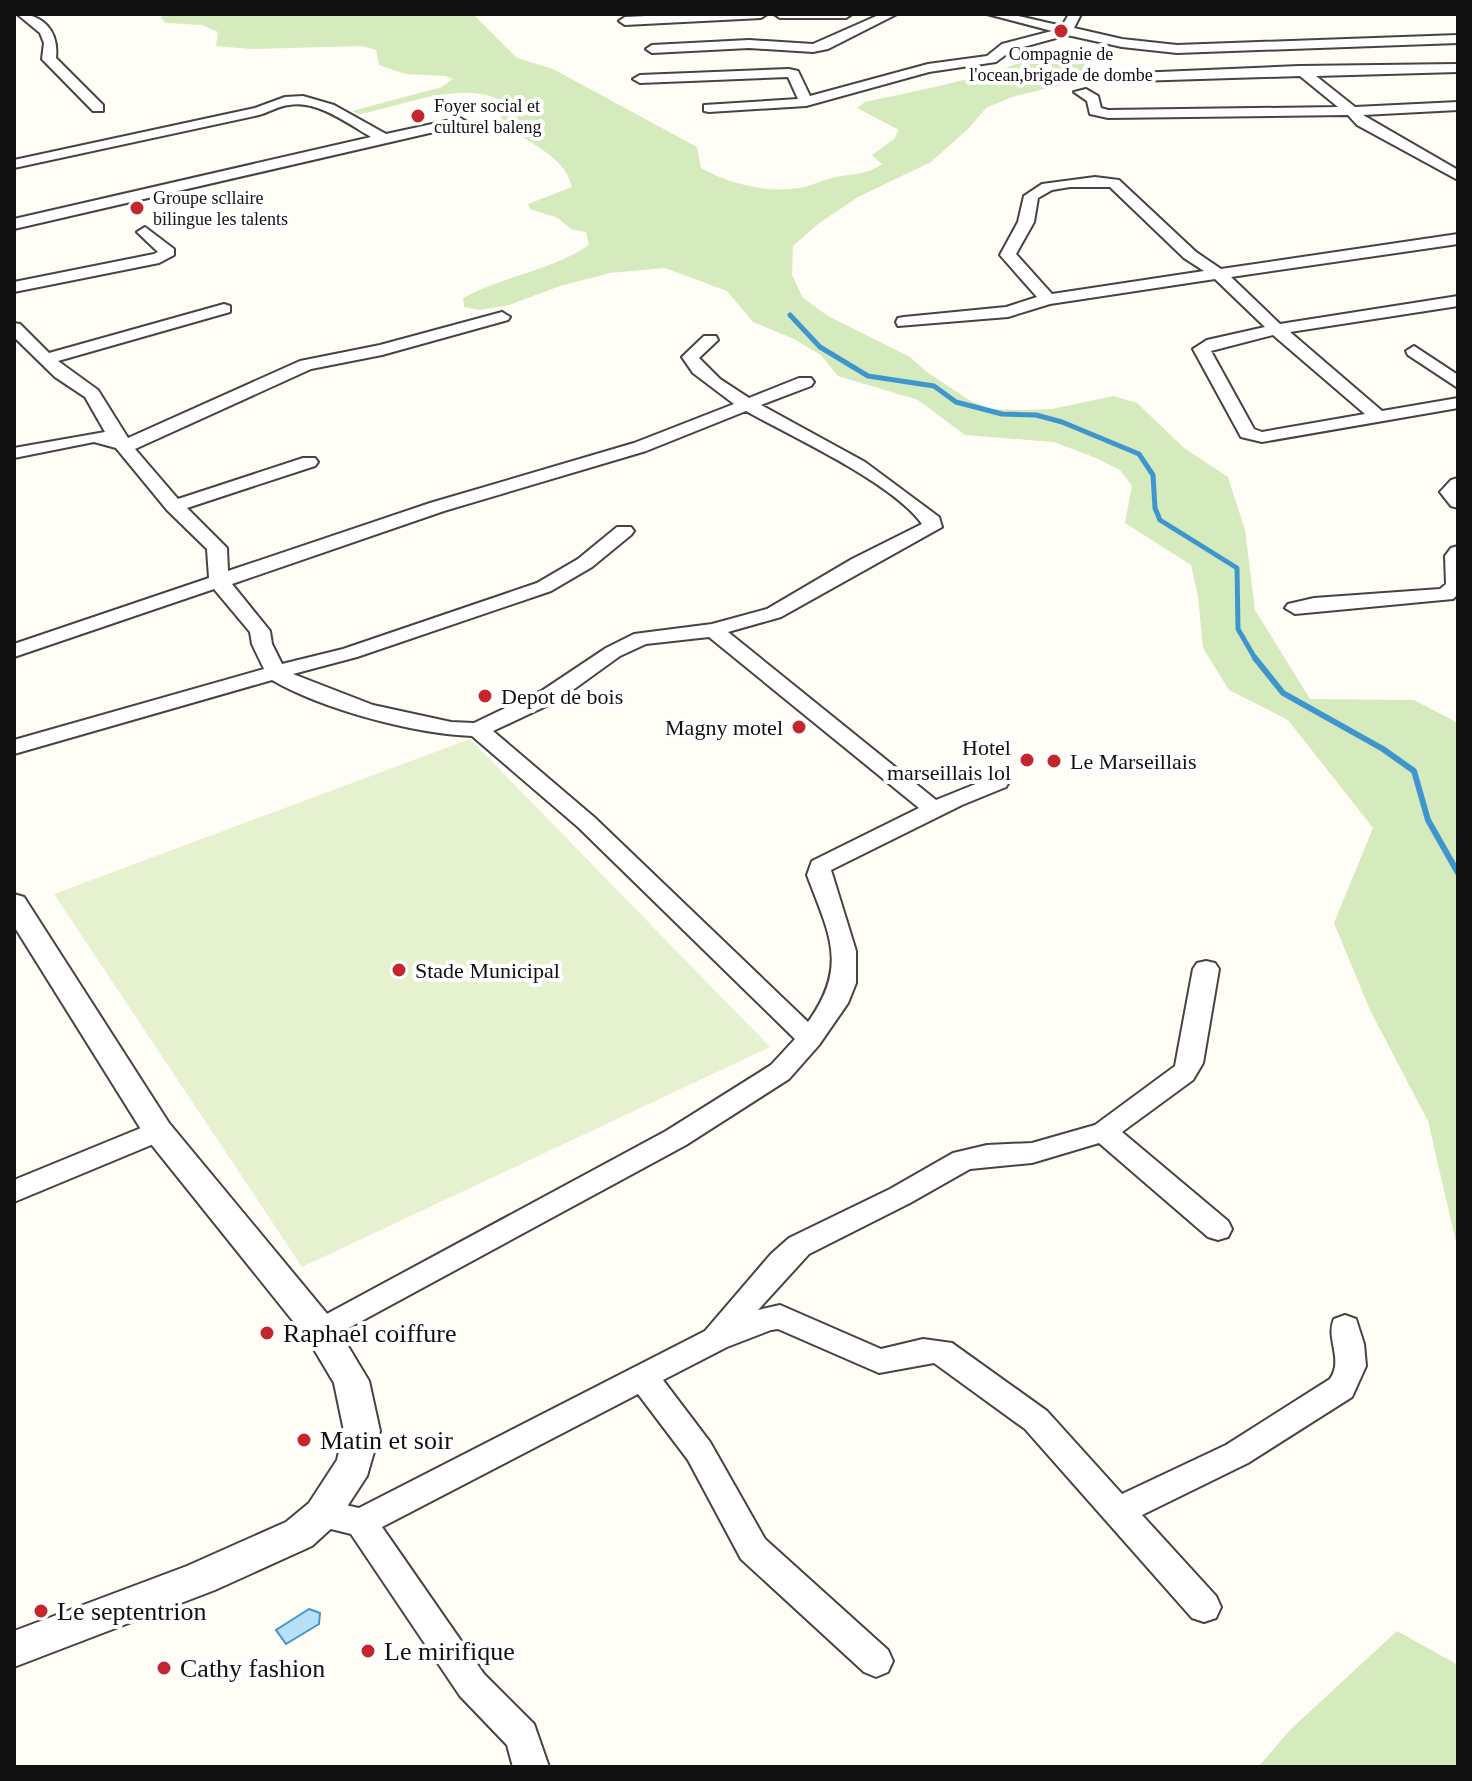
<svg xmlns="http://www.w3.org/2000/svg" width="1472" height="1781" viewBox="0 0 1472 1781" font-family="Georgia,serif">
<rect width="100%" height="100%" fill="#fffdf5"/>
<path fill="#d5ebbd" d="M164,14H473L517,58L553,69L697,147L701,168C729,184 767,193 799,188C809,187 819,181 829,179C852,172 860,178 882,164L872,155L894,139L899,130L857,108L865,102C907,93 951,84 993,72C1026,62 1052,45 1088,55L1090,66L1073,82L1012,97L986,108L969,128L931,162L858,197L818,224L793,246L792,275L803,298L828,316L910,357L927,372L969,400L990,409L1020,410L1052,409L1113,396L1137,403L1184,448L1228,477L1245,530L1255,610L1310,699L1414,700L1458,723V1251L1428,1121L1370,1010L1334,923L1373,828L1288,720L1229,690L1203,648L1198,596L1191,565L1125,523L1132,486L1120,470L1096,458L1054,442L965,435L918,400L838,376L821,355L794,339L753,322L727,291L665,268L610,273L560,286L509,305L480,310L464,307L463,298C502,276 551,271 589,245L586,232L571,229L558,218L530,209L528,204L572,187C563,150 522,145 501,117L507,105C473,76 400,106 360,114L352,111L442,87L453,79L445,76L405,74L379,65L376,50L362,46L250,49L216,46L218,32L202,25L166,23L161,18Z
M1397,1631L1458,1665V1767H1258L1291,1729Z"/>
<path fill="#e6f2cf" d="M470,739L770,1047L302,1267L54,894Z"/>
<path fill="#b9e0f7" stroke="#3f96cf" stroke-width="2" d="M309,1609L320,1613L319,1624L286,1644L276,1630Z"/>
<g fill="none" stroke-linecap="round" stroke-linejoin="round">
<path stroke="#3f96cf" stroke-width="5" d="M790,315L820,347L868,376L934,386L956,402L1002,414L1036,415L1062,422L1139,454L1153,475L1155,508L1160,520L1237,568L1238,629L1256,660"/>
<path stroke="#3f96cf" stroke-width="6" d="M1255,658L1283,693L1383,749L1414,771L1428,820L1458,873"/>
<g stroke="#444" stroke-width="4">
<path id="minor" d="M17,14C43,14 59,31 56,58L103,105V111H93L42,59L44,43L40,33Z
M688,14H767L761,18L625,25L619,21L625,17Z
M774,14H852L846,18H780Z
M881,14H897L828,49L813,52L749,48L652,53L646,49L652,45L749,40L813,44Z
M987,14H1010L1062,26L1069,14H1081L1074,28L1122,39L1177,45L1458,35V43L1177,53L1122,47L1067,35L1012,50L996,62L929,72L806,106L709,112L704,111V105L798,99L788,77L640,83L633,79L640,75L789,69L798,71L810,96L928,64L987,56L1002,44L1052,31Z
M1458,64V72L1316,76L1355,107L1458,102V110L1363,115L1458,170V180L1357,125L1348,115L1108,118L1090,114L1087,101L1074,92L1086,89L1098,96L1101,108L1108,110L1338,107L1300,76L1136,81L1129,77L1136,73L1299,66Z
M303,96L334,105L386,134L460,118L467,122L460,126L14,229V219L371,137C348,124 318,100 289,105C279,106 269,112 259,115L14,168V160L255,108L285,97Z
M1095,177L1119,180L1196,252L1221,269L1458,234V244L1231,277L1280,324L1458,296V306L1290,332L1382,411L1458,398V408L1262,442L1241,437L1193,349L1207,340L1265,327L1215,279L1050,304L1008,317L898,326L896,322L898,318L904,317L1006,307L1037,297L1000,255L1018,222L1024,196L1042,184ZM1070,187H1110L1184,258L1204,271L1052,294L1016,254L1034,222L1038,198L1052,190ZM1273,335L1365,414L1262,432L1254,429L1211,351Z
M145,227L174,249V255L159,263L14,292V282L154,254L158,252L137,232Z
M224,304L230,306V312L58,361L98,390L128,438L300,361L380,345L502,312L510,317L508,320L382,355L311,369L135,449L178,499L303,458H315L318,462L315,466L187,508L227,548L228,571L430,503L634,443L734,404L693,373L682,357L704,336H716L718,340L699,358L720,379L749,398L799,378H811L814,382L811,386L761,405L865,462L939,517L942,527L781,617L728,632L936,800L998,775L1006,777L1009,782L1006,787L962,805L831,870L856,951V983L848,1003L819,1045L789,1079L686,1145L321,1343L310,1339L306,1331L310,1323L666,1131L771,1065L795,1039L578,827L472,736C414,734 322,709 272,680L14,754V740L264,669L252,644L250,632L214,589L14,657V644L209,578L207,549L167,510L116,448L94,442L14,458V448L105,432L85,397L55,377L14,337V323L20,324L49,353ZM746,411C794,438 892,482 922,524L852,559L767,609L712,624L634,634L606,648L543,690L474,723L451,722L373,705L293,674L357,657L551,591L592,567L631,535L634,531L631,527H617L578,559L537,583L343,649L282,664L272,644L270,631L232,584L444,511L646,451ZM709,637L919,808L812,861L807,875C829,934 849,965 808,1022L594,817L493,731L559,700L620,656L646,644Z
M1414,346L1458,375V388L1408,355L1406,351Z
M1458,478V508L1451,506L1440,492L1451,480Z
M1458,546V594L1453,599L1295,614L1285,608L1288,604L1314,598L1440,589L1446,584L1445,556L1451,548Z
M1206,961L1215,963L1219,969L1203,1063L1193,1080L1122,1132L1228,1221L1232,1229L1228,1237L1218,1240L1208,1237L1099,1143L1032,1163L970,1169L910,1203L809,1254L758,1310L780,1305L881,1349L923,1339L952,1343L1047,1411L1122,1494L1226,1445L1330,1379C1344,1359 1325,1338 1334,1319L1345,1315L1356,1319L1364,1344L1366,1366L1352,1397L1248,1463L1142,1515L1216,1596L1221,1607L1216,1618L1204,1622L1192,1618L1025,1429L934,1363L879,1373L778,1329L771,1330L727,1347L663,1380L710,1442L765,1539L888,1650L893,1661L888,1672L876,1677L864,1672L741,1559L688,1460L638,1394L382,1527L484,1674L534,1724L549,1767H513L507,1745L460,1696L351,1534L311,1524L306,1514L311,1504L322,1500L359,1508L705,1331L771,1254L789,1238L890,1189L953,1153L987,1145L1032,1143L1095,1125L1175,1066L1193,969L1197,963Z
M158,1121L168,1124L172,1131L168,1138L14,1202V1180Z"/>
</g>
<g stroke="#444" stroke-width="4">
<path id="tertiary" d="M14,894L24,897L169,1123L333,1321L369,1381L380,1431L367,1476L335,1525L312,1546L215,1590L14,1667V1631L187,1566L286,1522L309,1503L337,1460L344,1431L334,1383L309,1341L147,1139L14,926Z"/>
</g>
<use href="#minor" fill="#fff" fill-rule="evenodd"/>
<use href="#tertiary" fill="#fff" fill-rule="evenodd"/>
</g>
<g fill="#c4262e" stroke="#fff" stroke-width="3">
<circle cx="1061" cy="31" r="8"/>
<circle cx="418" cy="116" r="8"/>
<circle cx="137" cy="208" r="8"/>
<circle cx="485" cy="696" r="8"/>
<circle cx="799" cy="727" r="8"/>
<circle cx="1027" cy="760" r="8"/>
<circle cx="1054" cy="761" r="8"/>
<circle cx="399" cy="970" r="8"/>
<circle cx="267" cy="1333" r="8"/>
<circle cx="304" cy="1440" r="8"/>
<circle cx="41" cy="1611" r="8"/>
<circle cx="368" cy="1651" r="8"/>
<circle cx="164" cy="1668" r="8"/>
</g>
<g text-anchor="middle" stroke-width="8" stroke-linejoin="round" paint-order="stroke">
<g font-size="18" fill="#111" stroke="#fff" text-anchor="start">
<text x="1061" y="60" text-anchor="middle">Compagnie de<tspan x="1061" dy="21">l'ocean,brigade de dombe</tspan></text>
<text x="434" y="112">Foyer social et<tspan x="434" dy="21">culturel baleng</tspan></text>
<text x="153" y="204">Groupe scllaire<tspan x="153" dy="21">bilingue les talents</tspan></text>
</g>
<g font-size="22" fill="#111" stroke="#fff" text-anchor="start">
<text x="501" y="704">Depot de bois</text>
<text x="783" y="735" text-anchor="end">Magny motel</text>
<text x="1011" y="755" text-anchor="end">Hotel<tspan x="1011" dy="25">marseillais lol</tspan></text>
<text x="1070" y="769">Le Marseillais</text>
<text x="415" y="978">Stade Municipal</text>
</g>
<g font-size="26" fill="#111" stroke="#fff" text-anchor="start">
<text x="283" y="1342">Raphael coiffure</text>
<text x="320" y="1449">Matin et soir</text>
<text x="57" y="1620">Le septentrion</text>
<text x="384" y="1660">Le mirifique</text>
<text x="180" y="1677">Cathy fashion</text>
</g>
</g>
<rect width="1472" height="1781" fill="none" stroke="#111111" stroke-width="32"/>
</svg>
